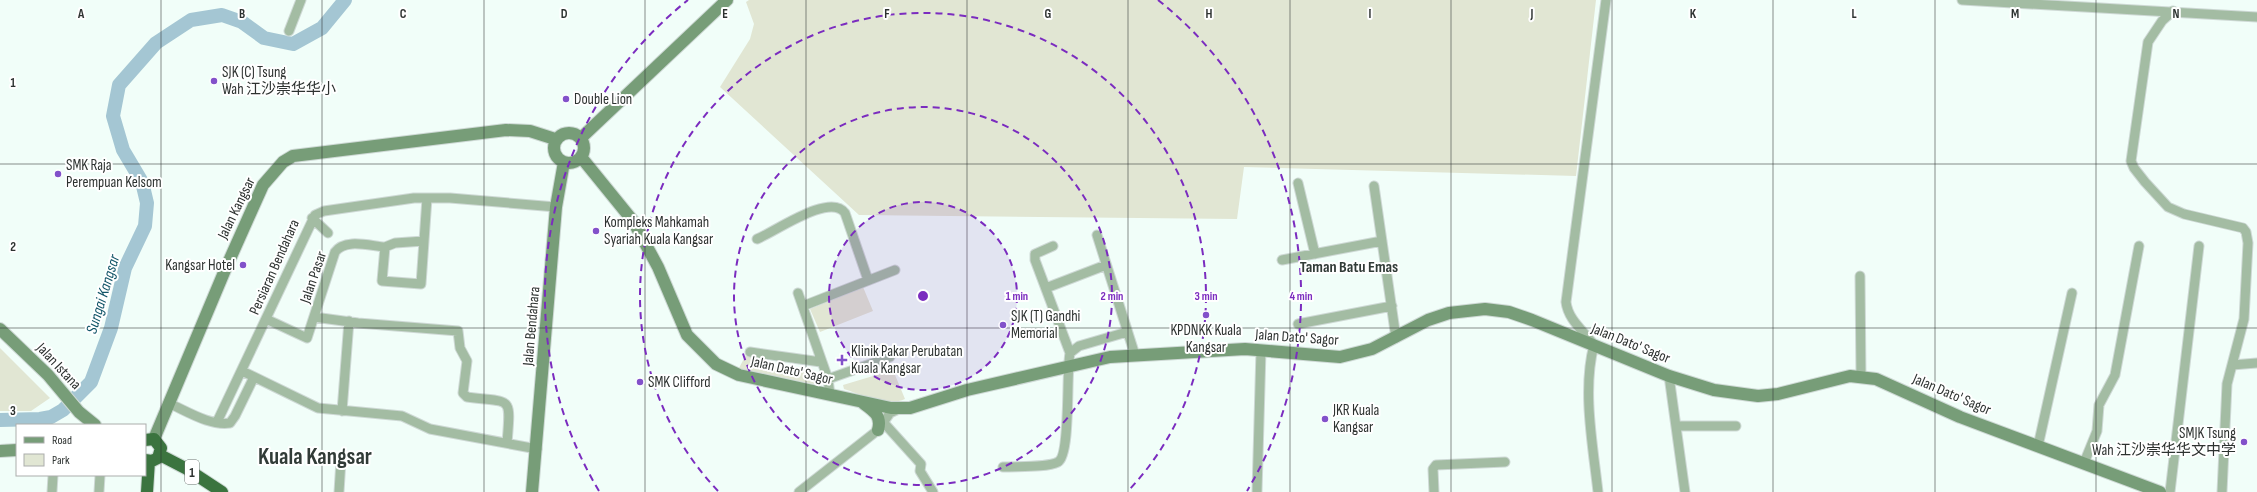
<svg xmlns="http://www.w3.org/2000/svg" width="2257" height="492" viewBox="0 0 2257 492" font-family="'Sofia Sans Condensed','Noto Sans SC',sans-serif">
<rect width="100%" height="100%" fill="#f1fef9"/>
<path fill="#e1e6d3" d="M749,0H1596L1576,176L1244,167L1237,219L859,215L720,87L750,39L754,24L746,2Z
M863,287L873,311L820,332L810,309Z
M0,348L50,398L31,411H0Z
M748,351C762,371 809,368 816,377L817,382L814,384L742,370L739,368Z
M893,370L905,399C888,407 862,395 844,389L843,385Z"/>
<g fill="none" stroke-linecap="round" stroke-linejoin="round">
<path stroke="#a4c6d3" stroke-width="14" d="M0,420L40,419L51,417L63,410L91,382L111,328L125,268L145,226L147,203L142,182L123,150L113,116L119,85L156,43L191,20L222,15L242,22L264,38L293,44L322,28L345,0"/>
<g stroke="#ced9d5" stroke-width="11">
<path id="street" d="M1962,0L2257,17
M2173,11L2162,21L2148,42L2131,161L2134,168L2145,182L2168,207L2184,214L2243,228L2246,232L2248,243L2244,319L2227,384L2222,492
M289,31L301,0
M1298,183L1315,254
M1374,186L1396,338
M312,218L328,233
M1097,235L1135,355
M757,239C775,232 830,192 845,213L868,280
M424,241L395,243L385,247L382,281L421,284L427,198
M1053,246L1035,254V260L1070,353
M1282,260L1382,241
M1860,276L1861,377
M1046,288L1106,265
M798,293L828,379L830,395
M803,306L895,270
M314,317L358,323L458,331L460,348L467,361L463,393L467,397C512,403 511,394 507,443
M266,319L307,338L335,252C345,238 370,246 385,247
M1298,324L1392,306
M750,352L821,362
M2232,365L2257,363
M242,371L318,408L402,416L430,429L537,449
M1669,376L1685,492
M828,379L890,357
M168,403C187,411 209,426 230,423L235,416L254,377
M342,411L349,321
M217,422L315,215L324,211L414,198H450L556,207
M884,423L921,464L920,471L933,492
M1676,426H1736
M2038,446L2072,293
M2084,463L2097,431L2099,405L2115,375L2139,246
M1003,467C1017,466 1046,468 1058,462C1071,455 1066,372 1070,353L1079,346L1127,332
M52,492L53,475
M99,492L100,475
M339,492L341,460
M799,492L878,430L890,413L899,409
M1257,492L1261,350
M1434,492L1433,469L1436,465L1505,462
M1598,492C1593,446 1582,390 1594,345C1584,331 1568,320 1566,302L1606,0
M2170,492L2199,246"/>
</g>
<g stroke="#ced9d5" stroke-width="14">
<path id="secondary" d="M554 148a15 15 0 1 1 30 0a15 15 0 1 1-30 0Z
M581,138L727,0
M581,157L633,221L658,267L687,335L716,364L739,375L891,408H910L967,390L1110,357L1245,349L1340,357L1372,349L1428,320L1449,313L1485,309L1509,312L1532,320L1669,376L1714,390L1758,396L1778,394L1850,376L1876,379L1960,417L2160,492
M0,329L48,375L79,412L95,425
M863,403C874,411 882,416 878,430
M154,439L225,270L263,185L283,162L293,156L506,130L530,131L555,139
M0,451L17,450
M532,492L556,207L564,162"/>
</g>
<g stroke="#ced9d5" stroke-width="14">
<path id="highway" d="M145,440L154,439L161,448L158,458L152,461L145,460
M160,455L187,469L222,492
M147,492L149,461"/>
</g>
<use href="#street" stroke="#a3bca3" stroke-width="9"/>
<use href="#secondary" stroke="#779d78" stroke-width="12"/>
<use href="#highway" stroke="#3b743f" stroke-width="12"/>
</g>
<path fill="none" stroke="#2d3230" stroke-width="1" stroke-opacity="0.55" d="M161,0V492M322,0V492M484,0V492M645,0V492M806,0V492M967,0V492M1128,0V492M1290,0V492M1451,0V492M1612,0V492M1773,0V492M1935,0V492M2096,0V492M0,164H2257M0,328H2257"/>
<circle cx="923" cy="296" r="94" fill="#7b2cbf" fill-opacity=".12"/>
<g fill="none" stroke="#7b2cbf" stroke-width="2" stroke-dasharray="7 5">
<circle cx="923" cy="296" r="94"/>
<circle cx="923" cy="296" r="189"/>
<path d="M718 491A283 283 0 1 1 1128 491"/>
<path d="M599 491A378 378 0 0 1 688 0M1158 0A378 378 0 0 1 1247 491"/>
</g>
<g fill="#8251ca" stroke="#fff" stroke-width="1.5">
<circle cx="214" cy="81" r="4"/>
<circle cx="566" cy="99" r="4"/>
<circle cx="58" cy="174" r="4"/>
<circle cx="596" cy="231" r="4"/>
<circle cx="243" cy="265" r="4"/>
<circle cx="1206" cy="315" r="4"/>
<circle cx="1003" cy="325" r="4"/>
<path d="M840 354h4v4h4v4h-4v4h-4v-4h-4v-4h4z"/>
<circle cx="640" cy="382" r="4"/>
<circle cx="1325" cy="419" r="4"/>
<circle cx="2244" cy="442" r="4"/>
</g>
<g text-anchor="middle" stroke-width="4" stroke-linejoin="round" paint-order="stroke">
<rect fill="#fff" stroke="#6c706e" stroke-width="1" x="185" y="460" width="14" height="24" rx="3"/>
<g font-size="14" font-weight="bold" fill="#2d3230">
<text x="192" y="477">1</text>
</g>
<g font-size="15" fill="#2d3230" stroke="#fff" text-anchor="start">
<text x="222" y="77">SJK (C) Tsung<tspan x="222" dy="17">Wah 江沙崇华华小</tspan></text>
<text x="574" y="104">Double Lion</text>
<text x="66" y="170">SMK Raja<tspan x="66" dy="17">Perempuan Kelsom</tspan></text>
<text x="604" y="227">Kompleks Mahkamah<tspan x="604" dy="17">Syariah Kuala Kangsar</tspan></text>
<text x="235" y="270" text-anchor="end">Kangsar Hotel</text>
<text x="1011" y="321">SJK (T) Gandhi<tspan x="1011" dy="17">Memorial</tspan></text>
<text x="1206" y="335" text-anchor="middle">KPDNKK Kuala<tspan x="1206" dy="17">Kangsar</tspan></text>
<text x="851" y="356">Klinik Pakar Perubatan<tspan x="851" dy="17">Kuala Kangsar</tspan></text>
<text x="648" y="387">SMK Clifford</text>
<text x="1333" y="415">JKR Kuala<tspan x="1333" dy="17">Kangsar</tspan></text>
<text x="2236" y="438" text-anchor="end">SMJK Tsung<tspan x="2236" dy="17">Wah 江沙崇华华文中学</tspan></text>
</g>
<g font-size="15" fill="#2d3230" stroke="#fff">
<text transform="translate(236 208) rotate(-64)" y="5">Jalan Kangsar</text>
<text transform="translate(274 267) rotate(-66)" y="5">Persiaran Bendahara</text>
<text transform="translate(313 277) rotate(-71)" y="5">Jalan Pasar</text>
<text transform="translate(531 326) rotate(-85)" y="5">Jalan Bendahara</text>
<text transform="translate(1297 337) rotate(4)" y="5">Jalan Dato' Sagor</text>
<text transform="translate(1631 343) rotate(22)" y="5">Jalan Dato' Sagor</text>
<text transform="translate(59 366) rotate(47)" y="5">Jalan Istana</text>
<text transform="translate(792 370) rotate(13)" y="5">Jalan Dato' Sagor</text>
<text transform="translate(1952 394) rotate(23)" y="5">Jalan Dato' Sagor</text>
</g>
<g font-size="16" font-weight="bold" fill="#313b37" stroke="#fff">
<text x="1349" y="272">Taman Batu Emas</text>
</g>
<g font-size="16" font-style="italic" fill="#125568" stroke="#fff">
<text transform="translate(102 294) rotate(-73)" y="6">Sungai Kangsar</text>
</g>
<g font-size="23" font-weight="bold" fill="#313b37" stroke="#fff">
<text x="315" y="464">Kuala Kangsar</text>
</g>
</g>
<g font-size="13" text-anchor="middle" font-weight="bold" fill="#2d3230" stroke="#fff" stroke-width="4" stroke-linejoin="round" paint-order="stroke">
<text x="81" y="18">A</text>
<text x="242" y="18">B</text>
<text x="403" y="18">C</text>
<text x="564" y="18">D</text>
<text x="725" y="18">E</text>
<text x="887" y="18">F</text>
<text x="1048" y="18">G</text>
<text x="1209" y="18">H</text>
<text x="1370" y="18">I</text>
<text x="1532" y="18">J</text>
<text x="1693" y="18">K</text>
<text x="1854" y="18">L</text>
<text x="2015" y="18">M</text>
<text x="2176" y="18">N</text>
<text x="13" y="87">1</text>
<text x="13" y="251">2</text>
<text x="13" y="415">3</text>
</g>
<circle cx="923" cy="296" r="6" fill="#7b2cbf" stroke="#fff" stroke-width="2"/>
<g font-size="12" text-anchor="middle" font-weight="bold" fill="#7b2cbf" stroke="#fff" stroke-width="4" stroke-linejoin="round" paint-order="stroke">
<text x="1017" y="300">1 min</text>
<text x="1112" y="300">2 min</text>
<text x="1206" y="300">3 min</text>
<text x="1301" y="300">4 min</text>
</g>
<rect x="16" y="424" width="130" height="52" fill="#ffffff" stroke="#abadac"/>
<rect x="24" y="437" width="20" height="6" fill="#779d78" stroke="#abadac"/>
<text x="52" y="444" font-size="12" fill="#2d3230">Road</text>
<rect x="24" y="454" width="20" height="12" fill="#e1e6d3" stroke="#abadac"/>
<text x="52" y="464" font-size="12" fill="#2d3230">Park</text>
</svg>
